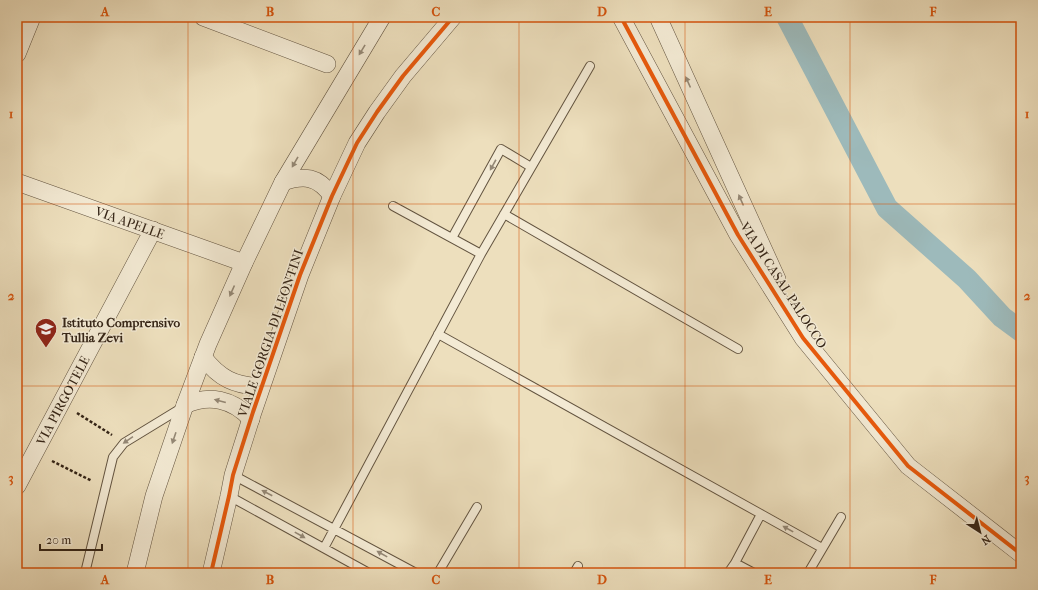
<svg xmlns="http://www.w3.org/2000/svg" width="1038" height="590" viewBox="0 0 1038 590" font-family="'IM FELL French Canon',serif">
<rect width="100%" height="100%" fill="#eddfbd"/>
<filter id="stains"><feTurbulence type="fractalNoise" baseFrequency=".005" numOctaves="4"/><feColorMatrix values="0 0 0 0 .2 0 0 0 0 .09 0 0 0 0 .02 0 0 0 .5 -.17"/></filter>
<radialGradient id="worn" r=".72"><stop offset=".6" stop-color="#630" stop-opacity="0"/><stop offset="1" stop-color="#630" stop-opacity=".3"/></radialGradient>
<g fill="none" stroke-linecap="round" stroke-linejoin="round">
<path stroke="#9dbabb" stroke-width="22" d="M787,17L887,208L967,279L1002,317L1021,331"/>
<g stroke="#635440" stroke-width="10">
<path id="service" d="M393,206L481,254
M504,214L738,349
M452,238L501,149L531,167
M438,334L761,514
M233,475L416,573
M229,496L369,573
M324,548L481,254L590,66
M85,573L113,457L124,443L183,407
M438,573L477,507
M574,573L578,566
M728,573L735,563
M754,573L735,563L761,514L822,548
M808,573L841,517"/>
</g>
<g stroke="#635440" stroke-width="18">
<g id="minor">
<path d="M203,17L327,64"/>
<path d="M621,17L738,235L803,338L908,466L1021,554"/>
<path d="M658,17L777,279"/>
<path d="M17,54L32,17"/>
<path id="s1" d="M17,182L244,263"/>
<path d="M283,182C304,175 318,176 332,196"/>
<path d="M203,357C220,379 234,385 261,387"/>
<path d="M185,405C209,394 233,399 251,419"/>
<path id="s2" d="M17,486L153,230"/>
<path d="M135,573L154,496L185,405L208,344L244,263L283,182L382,17"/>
<path d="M211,573L229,496L233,475L253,412L300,275L332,196L357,143L377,112L403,76L453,17"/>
</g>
</g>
<path stroke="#352517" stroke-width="2.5" stroke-dasharray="3 2" stroke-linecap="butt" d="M77,413L112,435
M52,461L92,481"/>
<use href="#service" stroke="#f3ead4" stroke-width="8"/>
<use href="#minor" stroke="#f3ead4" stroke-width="17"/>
<g stroke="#f3ead4" stroke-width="6">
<path id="cycleway" d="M621,17L738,235L803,338L908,466L1021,554
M211,573L229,496L233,475L253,412L300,275L332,196L357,143L377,112L403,76L453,17"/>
</g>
<use href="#cycleway" stroke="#e8590c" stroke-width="4"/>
</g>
<defs><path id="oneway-solid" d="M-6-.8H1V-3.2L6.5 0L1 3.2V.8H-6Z"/></defs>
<g fill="#948876">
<use href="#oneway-solid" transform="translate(362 50) rotate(121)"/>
<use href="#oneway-solid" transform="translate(688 82) rotate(-114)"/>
<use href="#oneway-solid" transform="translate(295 162) rotate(120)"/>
<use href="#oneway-solid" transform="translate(493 165) rotate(119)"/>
<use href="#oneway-solid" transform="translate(741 200) rotate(-114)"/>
<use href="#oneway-solid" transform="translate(232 291) rotate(114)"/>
<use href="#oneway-solid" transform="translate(220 401) rotate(-165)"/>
<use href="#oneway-solid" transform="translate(174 438) rotate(109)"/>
<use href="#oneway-solid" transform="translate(128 440) rotate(146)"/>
<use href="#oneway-solid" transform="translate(267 493) rotate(-152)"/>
<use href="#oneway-solid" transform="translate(788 529) rotate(-151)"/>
<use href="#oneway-solid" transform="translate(300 535) rotate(29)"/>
<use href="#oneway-solid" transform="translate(382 554) rotate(-151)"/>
</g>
<path fill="none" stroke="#d6540d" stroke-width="1" stroke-opacity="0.55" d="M188,17V573M353,17V573M519,17V573M685,17V573M850,17V573M17,204H1021M17,386H1021"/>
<defs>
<g id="school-pin" transform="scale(1.15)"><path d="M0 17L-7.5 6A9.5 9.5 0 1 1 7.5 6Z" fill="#8f2418" stroke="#f3ead4"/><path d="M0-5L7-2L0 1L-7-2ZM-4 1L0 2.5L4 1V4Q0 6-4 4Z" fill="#fff"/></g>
</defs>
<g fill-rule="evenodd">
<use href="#school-pin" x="46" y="329"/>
</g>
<g text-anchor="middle" stroke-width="3" stroke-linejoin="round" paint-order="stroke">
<g font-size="13" fill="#352517" stroke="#f3ead4">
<text dy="5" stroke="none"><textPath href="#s1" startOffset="120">VIA APELLE</textPath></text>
<text transform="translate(784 285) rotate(57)" y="5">VIA DI CASAL PALOCCO</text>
<text transform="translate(270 333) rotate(-71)" y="5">VIALE GORGIA DI LEONTINI</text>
<text dy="5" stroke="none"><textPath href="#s2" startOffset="97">VIA PIRGOTELE</textPath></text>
</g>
<g font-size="13" font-weight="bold" fill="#352517" stroke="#f3ead4" text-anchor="start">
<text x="62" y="327">Istituto Comprensivo<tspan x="62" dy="15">Tullia Zevi</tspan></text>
</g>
</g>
<rect width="1038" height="590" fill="none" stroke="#eddfbd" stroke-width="44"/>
<g transform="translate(980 532) rotate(144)" stroke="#f3ead4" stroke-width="3" paint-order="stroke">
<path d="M0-3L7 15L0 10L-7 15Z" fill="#352517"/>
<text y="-6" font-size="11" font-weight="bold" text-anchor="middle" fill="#352517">N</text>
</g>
<path d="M40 544v6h62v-6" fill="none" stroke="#352517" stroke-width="2"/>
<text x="46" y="544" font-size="12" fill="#352517" stroke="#f3ead4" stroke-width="3" paint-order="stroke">20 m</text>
<rect x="22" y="22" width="994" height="546" fill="none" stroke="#d6540d" stroke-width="1.5"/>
<g font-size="13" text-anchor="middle" font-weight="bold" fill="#d6540d">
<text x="105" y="16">A</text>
<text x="270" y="16">B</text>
<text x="436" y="16">C</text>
<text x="602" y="16">D</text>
<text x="768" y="16">E</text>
<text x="933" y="16">F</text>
<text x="11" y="118">1</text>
<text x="1027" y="118">1</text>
<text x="11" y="300">2</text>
<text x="1027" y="300">2</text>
<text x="11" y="482">3</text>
<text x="1027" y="482">3</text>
<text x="105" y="584">A</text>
<text x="270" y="584">B</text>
<text x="436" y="584">C</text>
<text x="602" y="584">D</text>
<text x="768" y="584">E</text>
<text x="933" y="584">F</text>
</g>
<rect width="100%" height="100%" filter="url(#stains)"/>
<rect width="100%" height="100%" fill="url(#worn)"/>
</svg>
